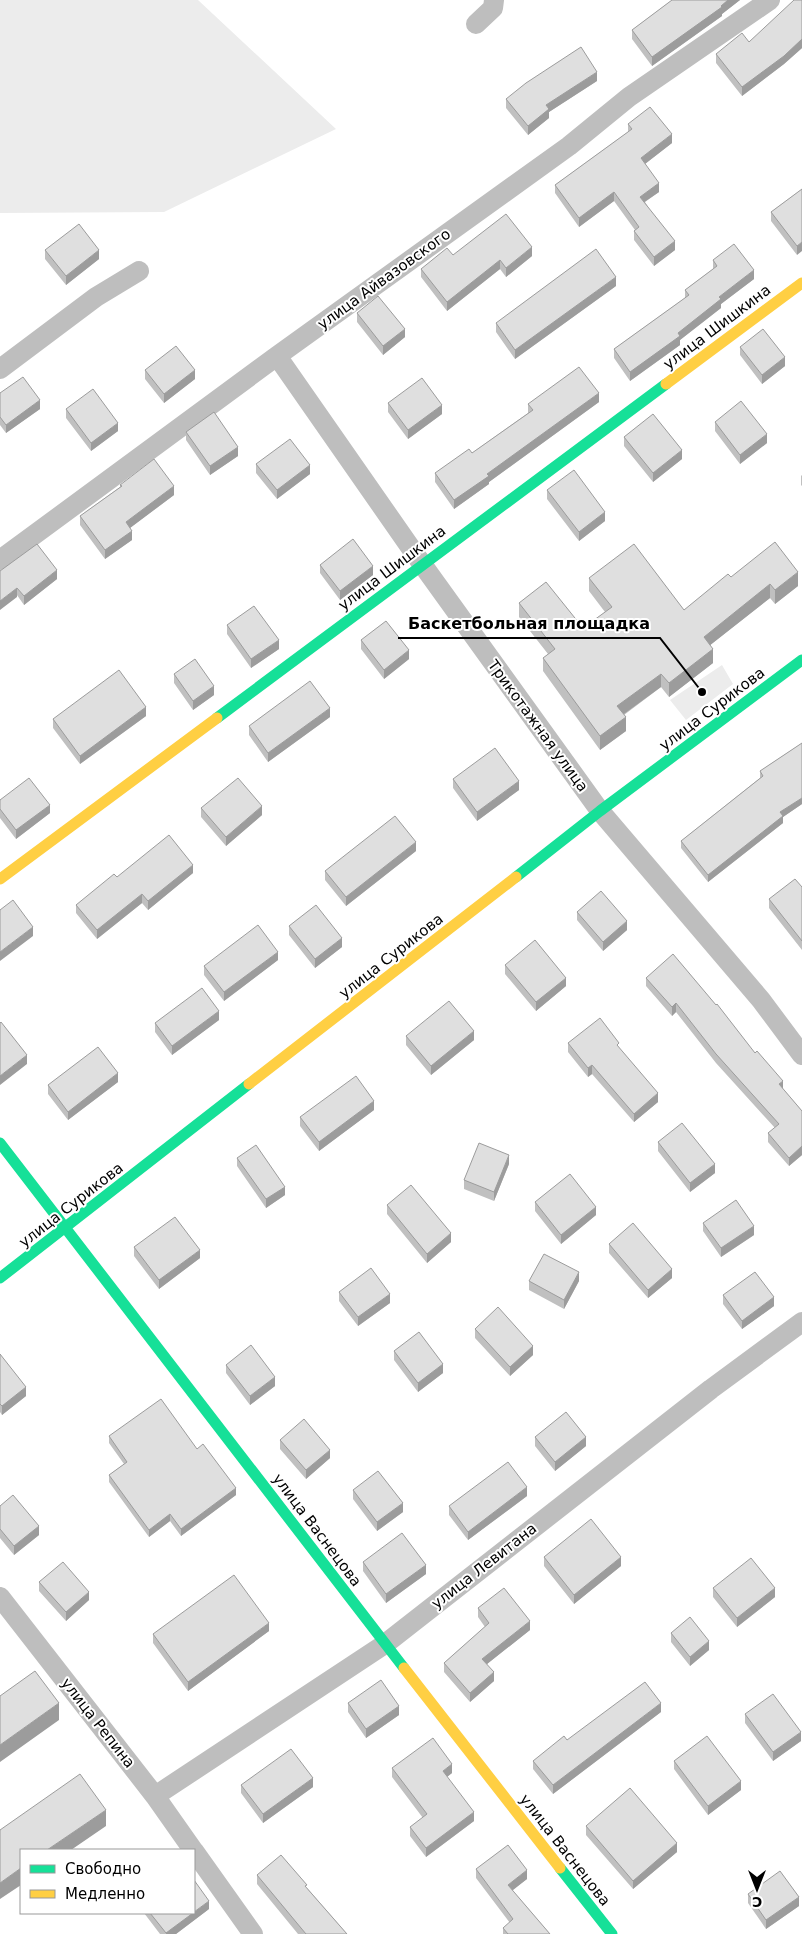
<svg xmlns="http://www.w3.org/2000/svg" width="802" height="1934" viewBox="0 0 802 1934" font-family="'DejaVu Sans',sans-serif">
<rect width="100%" height="100%" fill="#fff"/>
<path fill="#ececec" d="M0,0H198L336,129L164,212L0,213Z
M722,665L733,684L686,720L670,700Z"/>
<g fill="none" stroke-linecap="round" stroke-linejoin="round">
<path stroke="#bebebe" stroke-width="20" d="M476,24L493,8L494,0
M277,356L422,564L600,811L761,1000L802,1055
M0,369L96,297L139,271
M0,560L277,356L569,146L629,97L770,0
M0,1597L155,1796L193,1850
M155,1796L385,1644L711,1389L802,1322
M194,1851L253,1934"/>
<path stroke="#16e098" stroke-width="11" d="M217,718L666,384
M516,877L600,811L802,660
M0,1143L404,1668
M0,1278L249,1084
M560,1868L612,1934"/>
<path stroke="#ffcf43" stroke-width="11" d="M666,384L802,283
M0,879L217,718
M249,1084L516,877
M404,1668L560,1868"/>
</g>
<path fill="#c0c0c0" d="M672,0H740L722,14V16L652,66L632,39V30Z
M802,0V48L784,64L742,96L716,63V54L749,42Z
M597,81L549,112V118L528,135L506,108V99Z
M628,124L672,143L645,164L659,192L645,202L675,250L654,266L634,240V231L635,230L614,201L579,227L555,193V185L628,132Z
M802,189L797,255L771,221V212Z
M45,250L99,259L66,285L45,259Z
M532,256L506,277L500,269L447,311L421,277V269Z
M713,260L754,279L721,304V308L680,340V345L630,381L614,358V349L685,298V290L713,269Z
M616,286L515,359L496,332V323Z
M357,313L405,337L383,355L357,322Z
M740,347L785,366L762,384L740,355Z
M145,370L195,379L164,403L145,379Z
M0,393L40,409L6,433L0,425Z
M599,402L489,482V484L454,509L435,482V473L472,453L528,413V404Z
M388,403L442,414L408,439L388,412Z
M66,409L118,431L91,451L66,418Z
M715,422L767,443L740,464L715,431Z
M186,432L238,456L210,475L186,440Z
M624,437L682,459L653,482L624,446Z
M256,464L310,474L277,499L256,473Z
M802,475V486L801,485V476Z
M120,485L174,495L130,528L132,540L105,559L80,525V516L120,487Z
M547,490L605,521L579,541L547,499Z
M320,565L373,575L340,600L320,573Z
M0,571L57,579L24,605Z
M731,577L798,586L775,604L770,598L710,645L713,663L669,697L661,687L624,715L626,731L600,750L543,671V658L548,654L519,617V603L583,628L605,612L589,591V578L684,610Z
M227,625L279,649L251,668L227,634Z
M361,640L409,659L384,679L361,649Z
M174,674L214,695L193,710L174,683Z
M146,716L80,764L53,728V719Z
M330,717L268,762L249,735V726Z
M802,743V804L783,817V823L708,882L681,848V841L760,778V771Z
M453,779L519,790L477,821L453,788Z
M0,800L50,813L16,839L0,818Z
M201,808L262,815L226,846L201,817Z
M416,851L346,906L325,880V871Z
M193,873L148,910L142,903L97,939L76,913V905L117,877Z
M802,887V950L769,908V899Z
M577,912L627,930L603,951L577,920Z
M289,926L342,947L315,968L289,935Z
M278,960L224,1001L204,975V966Z
M505,965L566,986L536,1011L505,974Z
M646,978L783,1089L802,1111V1155L789,1166L768,1142V1133L775,1128L716,1063L676,1012L672,1016L646,986Z
M219,1020L172,1055L155,1032V1023Z
M406,1036L474,1040L431,1075L406,1045Z
M568,1043L619,1048L658,1102L634,1122L592,1074L588,1077L568,1052Z
M118,1082L68,1120L48,1094V1085Z
M374,1110L319,1151L300,1126V1117Z
M658,1142L715,1173L690,1192L658,1151Z
M237,1158L285,1195L266,1208L237,1166Z
M509,1164L494,1201L464,1189V1180Z
M535,1202L596,1215L561,1244L535,1211Z
M387,1205L451,1242L427,1263L387,1214Z
M703,1223L754,1235L721,1257L703,1231Z
M609,1244L672,1278L648,1298L609,1253Z
M134,1247L200,1258L159,1289L134,1256Z
M529,1281H579L564,1309L529,1290Z
M339,1292L390,1303L358,1326L339,1301Z
M723,1295L774,1306L742,1329L723,1304Z
M475,1329L533,1355L510,1376L475,1338Z
M394,1351L443,1373L418,1392L394,1360Z
M0,1354L26,1396L2,1415L0,1412Z
M226,1365L275,1386L250,1405L226,1373Z
M109,1436L197,1449L236,1495L181,1536L170,1521L149,1537L109,1482V1475L124,1464L109,1443Z
M535,1437L586,1446L555,1471L535,1446Z
M280,1440L330,1458L306,1479L280,1449Z
M353,1490L403,1512L377,1531L353,1499Z
M527,1496L468,1540L449,1515V1506Z
M0,1506L39,1535L14,1555L0,1538Z
M544,1557L621,1566L574,1604L544,1566Z
M363,1562L426,1574L386,1603L363,1571Z
M39,1582L89,1600L66,1621L39,1591Z
M713,1588L775,1597L737,1627L713,1597Z
M478,1608L530,1630L487,1664L494,1681L470,1702L444,1672V1663L485,1627L478,1617Z
M269,1631L188,1691L153,1643V1634Z
M671,1633L709,1650L690,1666L671,1642Z
M348,1703L399,1715L366,1738L348,1712Z
M661,1712L553,1794L533,1769V1761L567,1740Z
M745,1714L801,1741L773,1761L745,1723Z
M674,1761L741,1790L708,1815L674,1769Z
M392,1768L452,1773L447,1777L474,1821L426,1857L410,1836V1827L423,1818L392,1777Z
M241,1785L313,1787L263,1823L241,1793Z
M586,1826L677,1852L633,1889L586,1835Z
M476,1869L527,1879L512,1890L550,1934H503V1928L510,1923L476,1878Z
M257,1875L307,1888L347,1934H298L257,1884Z
M748,1894L799,1906L766,1929L748,1903Z
M209,1909L176,1934H160L144,1913H194Z"/>
<path fill="#9c9c9c" d="M728,0H740L722,14V16L652,66V57Z
M802,39V48L784,64L742,96V87Z
M597,72V81L549,112V118L528,135V126L546,105Z
M672,134V143L641,167V158Z
M659,183V192L640,205V197Z
M614,192V201L579,227V218Z
M675,241V250L654,266V257Z
M802,242V251L797,255V246Z
M532,247V256L506,277V268Z
M99,250V259L66,285V276Z
M500,260V269L447,311V302Z
M754,270V279L721,304V308L680,340V345L630,381V372L678,333L719,297Z
M616,277V286L515,359V350Z
M405,329V337L383,355V346Z
M785,357V366L762,384V375Z
M195,370V379L164,403V394Z
M599,393V402L489,482V484L454,509V500L487,474Z
M40,400V409L6,433V425Z
M442,405V414L408,439V430Z
M118,423V431L91,451V443Z
M767,434V443L740,464V455Z
M238,447V456L210,475V466Z
M682,450V459L653,482V473Z
M310,465V474L277,499V490Z
M174,486V495L126,531V522Z
M605,512V521L579,541V532Z
M132,531V540L105,559V550Z
M373,566V575L340,600V591Z
M57,570V579L24,605V596Z
M798,572V586L775,604V590Z
M770,584V598L704,650V637Z
M17,588V597L0,610V601Z
M279,640V649L251,668V659Z
M713,649V663L669,697V683Z
M409,650V659L384,679V670Z
M661,674V687L617,719V706Z
M214,686V695L193,710V701Z
M146,707V716L80,764V756Z
M330,708V717L268,762V753Z
M626,717V731L600,750V736Z
M519,781V790L477,821V812Z
M802,798V804L783,817V823L708,882V875L780,812Z
M50,805V813L16,839V830Z
M262,806V815L226,846V837Z
M416,842V851L346,906V897Z
M193,865V873L148,910V901Z
M142,894V903L97,939V930Z
M627,921V930L603,951V942Z
M33,927V936L0,961V952Z
M342,938V947L315,968V959Z
M278,952V960L224,1001V992Z
M566,978V986L536,1011V1002Z
M676,1003V1012L672,1016V1007Z
M219,1011V1020L172,1055V1046Z
M474,1031V1040L431,1075V1066Z
M27,1055V1064L0,1085V1076Z
M592,1065V1074L588,1077V1068Z
M118,1073V1082L68,1120V1112Z
M783,1081V1090L779,1084Z
M658,1093V1102L634,1122V1114Z
M374,1101V1110L319,1151V1142Z
M802,1146V1155L789,1166V1158Z
M509,1155V1164L494,1201V1192Z
M715,1164V1173L690,1192V1183Z
M285,1187V1195L266,1208V1199Z
M596,1207V1215L561,1244V1235Z
M754,1226V1235L721,1257V1248Z
M451,1233V1242L427,1263V1254Z
M200,1250V1258L159,1289V1280Z
M672,1269V1278L648,1298V1290Z
M579,1272V1281L564,1309V1300Z
M390,1294V1303L358,1326V1317Z
M774,1297V1306L742,1329V1321Z
M533,1346V1355L510,1376V1367Z
M443,1364V1373L418,1392V1383Z
M275,1377V1386L250,1405V1396Z
M26,1387V1396L2,1415V1406Z
M586,1437V1446L555,1471V1462Z
M330,1450V1458L306,1479V1470Z
M527,1487V1496L468,1540V1532Z
M236,1488V1495L181,1536V1529Z
M403,1503V1512L377,1531V1522Z
M170,1514V1521L149,1537V1530Z
M39,1526V1535L14,1555V1546Z
M621,1557V1566L574,1604V1595Z
M426,1565V1574L386,1603V1594Z
M775,1588V1597L737,1627V1618Z
M89,1592V1600L66,1621V1612Z
M530,1621V1630L482,1668V1659Z
M269,1623V1631L188,1691V1682Z
M709,1641V1650L690,1666V1657Z
M494,1672V1681L470,1702V1693Z
M59,1703V1720L0,1762V1745Z
M661,1703V1712L553,1794V1785Z
M399,1706V1715L366,1738V1729Z
M801,1732V1741L773,1761V1752Z
M452,1764V1773L443,1780V1771Z
M313,1778V1787L263,1823V1814Z
M741,1781V1790L708,1815V1806Z
M106,1810V1826L71,1850H47Z
M474,1812V1821L426,1857V1848Z
M677,1843V1852L633,1889V1881Z
M21,1868V1885L0,1899V1883Z
M527,1870V1879L508,1894V1885Z
M799,1897V1906L766,1929V1920Z
M209,1901V1909L176,1934H166V1933Z"/>
<path fill="#dfdfdf" stroke="#9c9c9c" d="M672,0H728L721,6L722,7L652,57L632,30Z
M794,0H802V39L784,56L742,87L716,54L742,33L749,42Z
M581,47L597,72L546,105L549,109L528,126L506,99L526,83Z
M650,107L672,134L641,158L659,183L640,197L675,241L654,257L634,231L639,227L614,192L579,218L555,185L632,129L628,124Z
M802,189V242L797,246L771,212Z
M506,214L532,247L506,268L500,260L447,302L421,269L447,248L453,255Z
M79,224L99,250L66,276L45,250Z
M734,244L754,270L719,297L721,299L678,333L680,336L630,372L614,349L689,295L685,290L717,266L713,260Z
M596,249L616,277L515,350L496,323Z
M378,296L405,329L383,346L357,313Z
M763,329L785,357L762,375L740,347Z
M176,346L195,370L164,394L145,370Z
M579,367L599,393L487,474L489,476L454,500L435,473L469,449L472,453L533,410L528,404Z
M23,377L40,400L6,425L0,417V393Z
M422,378L442,405L408,430L388,403Z
M93,389L118,423L91,443L66,409Z
M741,401L767,434L740,455L715,422Z
M214,412L238,447L210,466L186,432Z
M653,414L682,450L653,473L624,437Z
M290,439L310,465L277,490L256,464Z
M154,459L174,486L126,522L132,531L105,550L80,516L122,486L120,485Z
M574,470L605,512L579,532L547,490Z
M353,539L373,566L340,591L320,565Z
M775,542L798,572L775,590L770,584L704,637L713,649L669,683L661,674L617,706L626,717L600,736L543,658L555,649L519,603L546,582L583,628L612,607L589,578L634,544L684,610L728,574L731,577Z
M37,544L57,570L24,596L17,588L0,601V571Z
M254,606L279,640L251,659L227,625Z
M386,621L409,650L384,670L361,640Z
M195,659L214,686L193,701L174,674Z
M119,670L146,707L80,756L53,719Z
M310,681L330,708L268,753L249,726Z
M802,743V798L780,812L783,816L708,875L681,841L763,776L760,771Z
M495,748L519,781L477,812L453,779Z
M29,778L50,805L16,830L0,809V800Z
M238,778L262,806L226,837L201,808Z
M395,816L416,842L346,897L325,871Z
M169,835L193,865L148,901L142,894L97,930L76,905L114,874L117,877Z
M795,879L802,887V941L769,899Z
M601,891L627,921L603,942L577,912Z
M13,900L33,927L0,952V910Z
M316,905L342,938L315,959L289,926Z
M258,925L278,952L224,992L204,966Z
M535,940L566,978L536,1002L505,965Z
M673,954L716,1005L717,1004L755,1053L757,1051L783,1081L779,1084L802,1111V1146L789,1158L768,1133L779,1124L716,1054L676,1003L672,1007L646,978Z
M202,988L219,1011L172,1046L155,1023Z
M449,1001L474,1031L431,1066L406,1036Z
M600,1018L619,1043L617,1045L658,1093L634,1114L592,1065L588,1068L568,1043Z
M1,1022L27,1055L0,1076V1023Z
M98,1047L118,1073L68,1112L48,1085Z
M356,1076L374,1101L319,1142L300,1117Z
M682,1123L715,1164L690,1183L658,1142Z
M479,1143L509,1155L494,1192L464,1180Z
M256,1145L285,1187L266,1199L237,1158Z
M570,1174L596,1207L561,1235L535,1202Z
M411,1185L451,1233L427,1254L387,1205Z
M736,1200L754,1226L721,1248L703,1223Z
M175,1217L200,1250L159,1280L134,1247Z
M633,1223L672,1269L648,1290L609,1244Z
M544,1254L579,1272L564,1300L529,1281Z
M371,1268L390,1294L358,1317L339,1292Z
M755,1272L774,1297L742,1321L723,1295Z
M498,1307L533,1346L510,1367L475,1329Z
M419,1332L443,1364L418,1383L394,1351Z
M251,1345L275,1377L250,1396L226,1365Z
M0,1354L26,1387L2,1406L0,1404Z
M161,1399L197,1449L203,1444L236,1488L181,1529L170,1514L149,1530L109,1475L127,1462L109,1436Z
M566,1412L586,1437L555,1462L535,1437Z
M304,1419L330,1450L306,1470L280,1440Z
M508,1462L527,1487L468,1532L449,1506Z
M378,1471L403,1503L377,1522L353,1490Z
M13,1495L39,1526L14,1546L0,1529V1506Z
M591,1519L621,1557L574,1595L544,1557Z
M402,1533L426,1565L386,1594L363,1562Z
M751,1558L775,1588L737,1618L713,1588Z
M63,1562L89,1592L66,1612L39,1582Z
M234,1575L269,1623L188,1682L153,1634Z
M504,1588L530,1621L482,1659L494,1672L470,1693L444,1663L489,1623L478,1608Z
M690,1617L709,1641L690,1657L671,1633Z
M35,1671L59,1703L0,1745V1696Z
M381,1680L399,1706L366,1729L348,1703Z
M645,1682L661,1703L553,1785L533,1761L564,1736L567,1740Z
M773,1694L801,1732L773,1752L745,1714Z
M707,1736L741,1781L708,1806L674,1761Z
M433,1738L452,1764L443,1771L474,1812L426,1848L410,1827L427,1814L392,1768Z
M291,1749L313,1778L263,1814L241,1785Z
M80,1774L106,1810L47,1850H21V1868L0,1883V1830Z
M630,1788L677,1843L633,1881L586,1826Z
M508,1845L527,1870L508,1885L550,1934H508L503,1928L513,1919L476,1869Z
M281,1855L307,1885L305,1886L347,1934H306L257,1875Z
M780,1871L799,1897L766,1920L748,1894Z
M194,1880L209,1901L194,1912Z
M150,1913H193L166,1933Z"/>
<g text-anchor="middle" stroke-width="4" stroke-linejoin="round" paint-order="stroke">
<g font-size="15" fill="#000" stroke="#fff">
<text transform="translate(384 279) rotate(-36)" y="5">улица Айвазовского</text>
<text transform="translate(717 327) rotate(-37)" y="5">улица Шишкина</text>
<text transform="translate(392 568) rotate(-37)" y="5">улица Шишкина</text>
<text transform="translate(712 709) rotate(-37)" y="5">улица Сурикова</text>
<text transform="translate(538 726) rotate(54)" y="5">Трикотажная улица</text>
<text transform="translate(391 956) rotate(-38)" y="5">улица Сурикова</text>
<text transform="translate(71 1205) rotate(-38)" y="5">улица Сурикова</text>
<text transform="translate(317 1530) rotate(53)" y="5">улица Васнецова</text>
<text transform="translate(484 1566) rotate(-38)" y="5">улица Левитана</text>
<text transform="translate(98 1723) rotate(52)" y="5">улица Репина</text>
<text transform="translate(565 1850) rotate(52)" y="5">улица Васнецова</text>
</g>
</g>
<path fill="none" stroke="#000" stroke-width="2" d="M702 692L660 638H398"/>
<circle fill="#000" stroke="#fff" stroke-width="2" cx="702" cy="692" r="5"/>
<g font-size="16" text-anchor="middle" font-weight="bold" fill="#000" stroke="#fff" stroke-width="4" stroke-linejoin="round" paint-order="stroke">
<text x="529" y="629">Баскетбольная площадка</text>
</g>
<rect x="20" y="1849" width="175" height="65" fill="#ffffff" stroke="#999999"/>
<rect x="30" y="1865" width="25" height="8" fill="#16e098" stroke="#999999"/>
<text x="65" y="1874" font-size="15" fill="#000000">Свободно</text>
<rect x="30" y="1890" width="25" height="8" fill="#ffcf43" stroke="#999999"/>
<text x="65" y="1899" font-size="15" fill="#000000">Медленно</text>
<g transform="translate(757 1889) rotate(180)" stroke="#ffffff" stroke-width="4" paint-order="stroke">
<path d="M0-4L9 19L0 12L-9 19Z" fill="#000000"/>
<text y="-8" font-size="14" font-weight="bold" text-anchor="middle" fill="#000000">С</text>
</g>
</svg>
